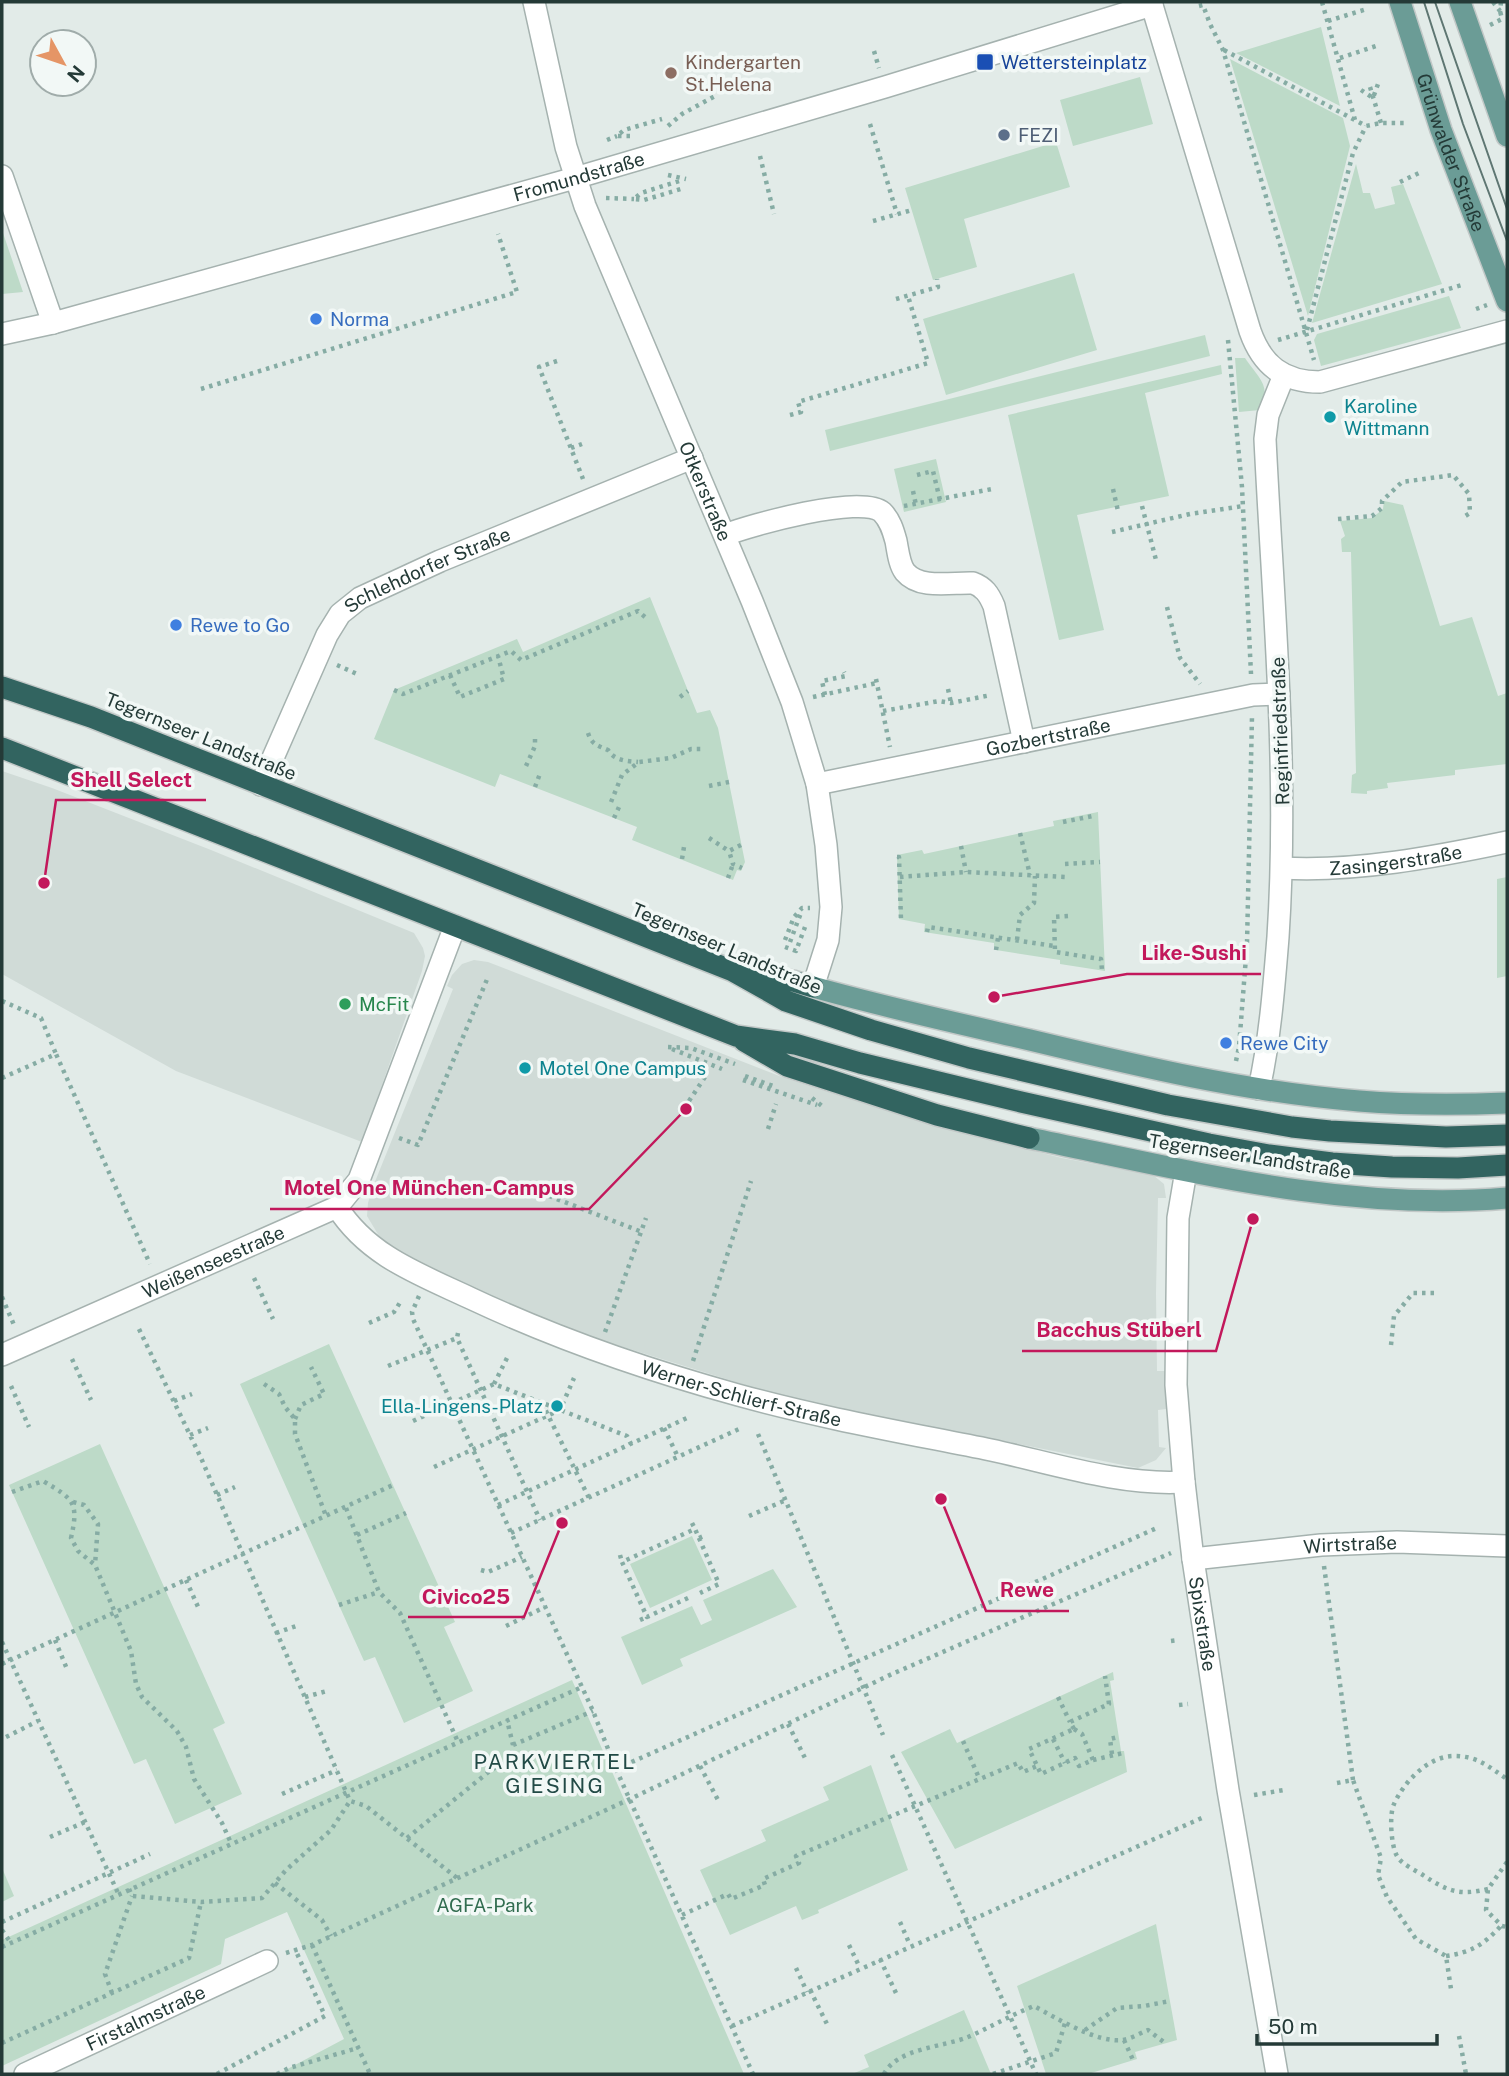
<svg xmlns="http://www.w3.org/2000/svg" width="1509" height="2076" viewBox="0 0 1509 2076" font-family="'Public Sans',sans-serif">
<rect width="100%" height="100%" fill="#e2ebe8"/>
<path fill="#d0dbd7" d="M2,771L52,788L211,850L414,933L423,948L425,956L422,971L362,1142L176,1071L2,974Z
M474,960L488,962L782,1077L841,1096L971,1135L1062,1158L1153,1175L1164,1184L1166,1198H1158L1156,1293L1157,1371H1166V1409L1158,1410L1159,1447L1166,1448L1156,1460L1138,1468L784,1397L591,1337L509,1304L430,1268L382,1241L367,1216L368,1203L372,1189L453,989L447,986L452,975L462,964Z"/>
<path fill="#bddac8" d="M1321,27L1340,106L1236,53Z
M1230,59L1343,118L1350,146L1308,316Z
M1140,77L1153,124L1073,146L1060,100Z
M1056,142L1070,187L964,219L977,267L933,280L905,188Z
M1356,164L1363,193H1370L1375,209L1395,204L1391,187L1403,184L1442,284L1312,323Z
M2,230L23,292L2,294Z
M1074,273L1097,350L946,395L923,319Z
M1449,296L1461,328L1321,366L1314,340L1317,334Z
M1205,335L1210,356L830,451L825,430Z
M1235,358H1245C1259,379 1272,385 1260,410L1239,412Z
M1221,365L1222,374L1145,393L1169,496L1077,515L1104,630L1059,640L1008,415Z
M936,459L946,502L904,512L894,469Z
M1384,501L1403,505L1440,626L1472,617L1498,696L1507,693V764L1455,770V775L1387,783L1388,788L1367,791V794L1351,793L1352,775L1356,773L1351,552H1342L1341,539L1345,536L1340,521L1372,518L1383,509Z
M650,597L697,713L710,710L718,728L745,862L741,871L737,870L733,880L632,840L637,827L500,774L495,787L374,739L394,690L517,639L523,652Z
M1098,812L1105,971L1060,964V960L996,950L994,949V943L924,932L925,924L899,919L897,855L922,850L924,854L1054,826L1053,821Z
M1507,877V976L1497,978V879Z
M329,1344L455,1622L444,1627L473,1691L404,1723L375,1657L364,1661L240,1384Z
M100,1444L225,1723L213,1729L242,1794L175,1824L146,1759L134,1764L9,1485Z
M692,1536L712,1580L650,1608L630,1564Z
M773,1569L797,1607L680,1659L683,1666L642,1685L621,1637L692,1606L701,1625L712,1620L703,1600Z
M1113,1672L1114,1680L1110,1681L1121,1751H1124L1127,1772L955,1849L901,1752L950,1729L957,1743Z
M572,1680L744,2074H278L344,2039L287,1912L225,1939L221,1964L2,2066V1940Z
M871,1765L908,1870L818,1910L819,1913L802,1920L796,1906L730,1935L700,1870L766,1841L761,1830L829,1800L823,1787Z
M2,1868L14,1896L2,1902Z
M1156,1924L1177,2040L1135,2052L1137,2059L1088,2074H1046L1017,1986Z
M964,2010L991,2074H852L869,2067L864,2055Z"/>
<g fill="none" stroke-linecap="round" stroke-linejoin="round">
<g stroke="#a5b2af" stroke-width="24">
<g id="minor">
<path id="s1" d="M534,2L566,147L585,206L752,601L792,702L817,784L826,845L831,907L828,940L813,987"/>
<path d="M1151,2L1250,331C1262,365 1283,382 1320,382L1507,331"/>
<path d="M2,176L53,323"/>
<path id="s2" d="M2,334L53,323L575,178L885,87L1152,5"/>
<path d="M725,535C751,525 861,494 882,512C890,520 893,530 896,541C898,551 899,564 905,572C920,590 953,582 973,583C984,587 989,594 994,606L1024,742"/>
<path id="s3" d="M817,784L1253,695L1279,694"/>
<path id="s4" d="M261,785L327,635L340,614L360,598L440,561L692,458"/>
<path id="s5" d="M1282,868C1357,872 1435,857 1507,842"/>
<path d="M1259,1089C1270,1039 1274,987 1278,937C1289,770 1273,605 1265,439L1268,415L1284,375"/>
<path id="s6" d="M1186,1171L1178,1218L1176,1385L1184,1482L1193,1559L1228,1790L1277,2074"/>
<path id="s7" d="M337,1207C368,1256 419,1274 470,1298C555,1338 647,1370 738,1395C821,1418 907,1433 991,1450C1052,1463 1121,1486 1184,1482"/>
<path id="s8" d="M2,1355L337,1207L359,1180L455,926"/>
<path id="s9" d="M1193,1559L1321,1545L1397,1542L1507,1546"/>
<path id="s10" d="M25,2074L267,1961"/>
</g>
</g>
<g stroke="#c2c8c7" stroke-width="24">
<g id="major">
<path id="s11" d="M1400,2L1441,130L1507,301"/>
<path d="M1460,2L1507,136"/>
<path d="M813,987C884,1007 957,1023 1030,1040C1138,1066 1247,1092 1359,1101C1408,1105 1458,1105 1507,1103"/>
<path d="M1029,1138C1186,1170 1346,1212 1507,1198"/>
</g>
</g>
<g stroke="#c2c8c7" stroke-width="24">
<path id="highway" d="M2,687L91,717L733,971L786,1001L871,1030L969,1058L1168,1105L1292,1127L1330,1131L1446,1137L1507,1135
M2,748L736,1036L795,1044L860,1063L1021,1102L1209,1144L1269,1155L1332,1163L1392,1167L1458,1168L1507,1165
M745,973L793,981L813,987
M744,1041L787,1066L937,1115L1029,1138"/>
</g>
<path stroke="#86aca4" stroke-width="4.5" stroke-dasharray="3.5 5" stroke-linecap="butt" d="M1322,2L1355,120
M1493,2L1500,11L1501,2
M1199,6L1203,5L1210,24L1223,50L1314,360
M1328,21L1367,9
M1490,25L1502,19L1500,11
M1224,50L1366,126L1381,123H1405
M874,51L879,68
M1340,58L1379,45
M1370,87L1381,123
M1361,90L1373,98L1378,84
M870,124L897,214
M668,126L682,114L717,95
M630,136H617L624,130L662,119
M607,140L617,136
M760,156L774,214
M668,175L686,179
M679,181L641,193L634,199L644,200L681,189
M1400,182L1423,171
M606,198L634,199
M873,221L912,210
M896,299L938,287L937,279
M1476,309L1487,305
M1307,330L1353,153L1366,126
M1228,340L1242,487L1251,674
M1278,340L1465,284
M557,361L539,367L583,479
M201,389L517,292L498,234
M790,415L801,412L798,402L928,363L908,296
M571,448L582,444
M917,475L933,471L940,500
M1113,489L1118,511
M913,491L916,505
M904,506L992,489
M1142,506L1156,560
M1338,519L1372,516L1382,508V501L1402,482L1453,475L1469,494L1470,513L1462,518
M1112,532L1190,514L1243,506
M1167,607L1180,658L1200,684
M337,665L357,674
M450,675L460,697L504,679L498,656
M876,679L890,747
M948,689L951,703
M394,690L403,694L511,651L521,660L638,611L645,617
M825,695L822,681L846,676L844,672
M680,697L688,691
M813,697L877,683
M883,711L939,701L951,703L991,695
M588,733C592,745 597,745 608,750C615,761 627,761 638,762
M526,766L535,746V737
M709,786L729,782
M535,787L541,771
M611,802L622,775L639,762L671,758L691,749H702
M614,818L619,807
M1063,822L1093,816L1092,813
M1020,833L1030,875
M709,838L729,851
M741,845L729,851L733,864L742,868
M961,846L966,872
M897,857H899L901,920
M682,859L684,847
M1065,864L1100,862
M900,877L966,872L1066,877
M728,878L733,864
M1068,916L1054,917L1055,952L1101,959L1102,970
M927,932L928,927L1054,946
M785,940L794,917L802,908H810
M1017,940L1020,915L1034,903L1035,876
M790,942L802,910
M785,947L796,951L805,927
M996,950L998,938
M2,1001L41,1018L56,1054
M359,1001L383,1011
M668,1047L691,1048L735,1064
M672,1049L722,1069
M1236,1061L1239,1047L1247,944L1252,716
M745,1076L776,1087
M2,1078L56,1054L150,1264
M743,1080L817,1105
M812,1098L822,1106
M689,1101L705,1077
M768,1129L776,1104
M399,1138L418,1145L488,977
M549,1196L642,1232
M254,1278L273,1319
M419,1296L412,1312L413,1319L593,1711L616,1769L753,2074
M2,1297L14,1325
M369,1323L394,1312L401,1301
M139,1329L201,1458L350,1801L366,1806L457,1878
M605,1332L646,1218
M458,1333L457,1338L540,1520
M1391,1345L1394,1316L1413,1293H1437
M72,1359L91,1400
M693,1361L751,1181
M388,1366L457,1338
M264,1384L279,1394L285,1407L295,1419V1434L326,1516
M494,1384L509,1354
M11,1386L29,1427
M174,1401L192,1394
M542,1403L589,1498
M295,1419L301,1405L324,1394L311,1367
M413,1421L494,1384L627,1436L631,1444
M664,1428L678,1457
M758,1434L883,1735
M190,1435L208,1428
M434,1467L560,1410L574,1378
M12,1492L43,1481C74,1499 79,1503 71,1538L78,1551L95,1565L131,1651L136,1684L142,1697L177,1731L186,1747L194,1779L222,1823L231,1843
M217,1495L235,1487
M73,1502L84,1505L98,1524L95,1565
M498,1505L689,1417
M346,1508L379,1592L400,1613L458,1742
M749,1516L786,1500
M692,1523L695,1529
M511,1533L739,1429
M357,1535L406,1513
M699,1538L719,1584L700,1593
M620,1555L622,1562
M1324,1566L1353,1780
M481,1570L488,1572L522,1557
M186,1580L199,1609
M688,1598L647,1617L622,1562L695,1529L699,1538L706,1535
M339,1605L379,1592
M640,1620L647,1617
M506,1626L545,1607
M276,1633L299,1625
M55,1640L67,1669
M1171,1641L1179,1640
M2,1642L118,1893
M2,1664L393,1485
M305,1697L327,1691
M1058,1697L1070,1722
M1179,1705L1188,1704
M788,1724L806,1760
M1074,1729L1082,1734L1093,1760L1079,1766L1075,1758L1041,1774L1029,1749Z
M1074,1729L1070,1722L1109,1704L1105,1676
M6,1737L38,1721
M1053,1739L1065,1763
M963,1741L979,1778
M513,1745L593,1711
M1112,1754L1110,1739L1118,1737
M892,1755L1036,2074
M1093,1760L1123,1753
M700,1766L718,1800
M616,1769L1159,1527
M1337,1783L1353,1780L1381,1858L1378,1875L1387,1897L1416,1939L1446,1956L1451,1989
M282,1794L337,1770
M1254,1795L1284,1790
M50,1837L85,1822
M407,1838L491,1770L511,1759L513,1745L507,1720
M1507,1862L1488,1889L1486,1910L1502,1926L1507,1927
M275,1883L322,1920L331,1936
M129,1889L132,1896L201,1902L262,1898L286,1870L331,1830L350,1801
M1488,1889C1459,1896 1447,1891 1423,1875C1415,1870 1401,1864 1397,1856C1391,1846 1389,1814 1394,1804C1404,1782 1428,1756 1454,1756C1478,1756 1489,1767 1507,1779
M682,1915L728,1894L731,1899L765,1885L763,1879L799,1863L796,1856L1018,1763L1023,1772L1037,1766
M2,1922L150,1854
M900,1922L910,1945
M2,1930L11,1943
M312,1945L370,2074
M849,1945L860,1968
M2,1947L582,1687
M286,1953L312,1945L630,1799L892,1674L1171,1553
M1446,1956C1472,1952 1483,1945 1501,1926
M880,1959L896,1993
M796,1968L807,1992
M810,1990L827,2024
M112,1993L105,1974L132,1896
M732,2026L1204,1817
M1085,2030L1117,2008L1144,2006L1170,2001
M1459,2036L1466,2074
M1124,2040L1133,2060
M2,2043L189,1958L201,1902
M217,2074L325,2016L295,1949
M277,2074L289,2068L358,2048
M884,2074C897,2048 944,2047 968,2037C991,2027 1011,2015 1034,2006C1056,2018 1097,2043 1122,2040C1131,2039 1140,2033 1148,2030L1165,2043
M993,2074L1056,2053L1065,2023"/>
<use href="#minor" stroke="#fff" stroke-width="21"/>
<use href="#major" stroke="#6b9c96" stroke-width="21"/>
<use href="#highway" stroke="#326460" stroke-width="21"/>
<path stroke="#5e7672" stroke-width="2" d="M1424,2L1463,124L1507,241
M1435,2L1507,209"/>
</g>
<rect fill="#1a4fb4" stroke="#f2f8f6" stroke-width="2.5" x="976" y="53" width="18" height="18" rx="3.5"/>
<circle fill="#8d6e63" stroke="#f2f8f6" stroke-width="2.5" cx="671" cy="73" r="7"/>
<circle fill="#5c6f8a" stroke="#f2f8f6" stroke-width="2.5" cx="1004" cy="135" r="7"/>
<g fill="#3f7fe0" stroke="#f2f8f6" stroke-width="2.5">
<circle cx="316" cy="319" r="7"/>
<circle cx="176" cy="625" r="7"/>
<circle cx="1226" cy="1043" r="7"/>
</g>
<g fill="#0f9aa8" stroke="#f2f8f6" stroke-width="2.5">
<circle cx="1330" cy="417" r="7"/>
<circle cx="525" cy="1068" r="7"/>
<circle cx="557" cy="1406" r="7"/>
</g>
<circle fill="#2e9e5b" stroke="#f2f8f6" stroke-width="2.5" cx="345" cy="1004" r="7"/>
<g text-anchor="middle" stroke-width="7" stroke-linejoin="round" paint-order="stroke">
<g font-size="19" fill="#785e54" stroke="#f2f8f6" text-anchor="start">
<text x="685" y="69">Kindergarten<tspan x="685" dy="22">St.Helena</tspan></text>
</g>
<g font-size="19" fill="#164399" stroke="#f2f8f6" text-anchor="start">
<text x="1001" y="69">Wettersteinplatz</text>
</g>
<g font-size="19" fill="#4e5e75" stroke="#f2f8f6" text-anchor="start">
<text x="1018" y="142">FEZI</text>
</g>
<g font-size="19" fill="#243a37" stroke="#f2f8f6">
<text dy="7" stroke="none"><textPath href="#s11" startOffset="159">Grünwalder Straße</textPath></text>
<text dy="7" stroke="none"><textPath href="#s2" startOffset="598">Fromundstraße</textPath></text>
<text dy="7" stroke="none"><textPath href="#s1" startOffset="520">Otkerstraße</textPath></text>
<text dy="7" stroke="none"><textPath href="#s4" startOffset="287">Schlehdorfer Straße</textPath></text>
<text transform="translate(1280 731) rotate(-92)" y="7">Reginfriedstraße</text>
<text transform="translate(201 736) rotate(22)" y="7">Tegernseer Landstraße</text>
<text dy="7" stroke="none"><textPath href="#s3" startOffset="236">Gozbertstraße</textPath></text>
<text dy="7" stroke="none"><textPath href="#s5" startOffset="114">Zasingerstraße</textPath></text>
<text transform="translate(727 948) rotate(23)" y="7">Tegernseer Landstraße</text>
<text transform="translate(1250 1156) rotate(9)" y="7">Tegernseer Landstraße</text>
<text dy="7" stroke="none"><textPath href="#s8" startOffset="231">Weißenseestraße</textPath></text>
<text dy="7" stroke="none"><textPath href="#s7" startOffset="452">Werner-Schlierf-Straße</textPath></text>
<text dy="7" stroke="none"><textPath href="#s9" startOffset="158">Wirtstraße</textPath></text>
<text dy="7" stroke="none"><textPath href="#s6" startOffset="455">Spixstraße</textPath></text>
<text dy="7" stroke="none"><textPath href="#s10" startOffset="133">Firstalmstraße</textPath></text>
</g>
<g font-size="19" fill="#366cbe" stroke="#f2f8f6" text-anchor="start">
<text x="330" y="326">Norma</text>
<text x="190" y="632">Rewe to Go</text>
<text x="1240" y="1050">Rewe City</text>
</g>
<g font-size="19" fill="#0d838f" stroke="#f2f8f6" text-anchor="start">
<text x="1344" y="413">Karoline<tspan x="1344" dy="22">Wittmann</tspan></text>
<text x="539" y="1075">Motel One Campus</text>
<text x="543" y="1413" text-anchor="end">Ella-Lingens-Platz</text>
</g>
<g font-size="19" fill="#27864d" stroke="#f2f8f6" text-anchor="start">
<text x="359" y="1011">McFit</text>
</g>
<g font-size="19" fill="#326d50" stroke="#f2f8f6">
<text x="485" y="1912">AGFA-Park</text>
</g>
<g font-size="21" letter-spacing="2" fill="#224a46" stroke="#f2f8f6">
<text x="555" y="1769">PARKVIERTEL<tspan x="555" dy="24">GIESING</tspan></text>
</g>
</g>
<path fill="none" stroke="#c2185b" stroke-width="2.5" d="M44 883L56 800H206M994 997L1127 974H1261M686 1109L589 1209H270M1253 1219L1216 1351H1022M941 1499L986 1611H1069M562 1523L524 1617H408"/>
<g fill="#c2185b" stroke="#f2f8f6" stroke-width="2.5">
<circle cx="44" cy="883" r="7"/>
<circle cx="994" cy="997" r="7"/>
<circle cx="686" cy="1109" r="7"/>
<circle cx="1253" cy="1219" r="7"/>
<circle cx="941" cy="1499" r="7"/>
<circle cx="562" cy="1523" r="7"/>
</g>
<g font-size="21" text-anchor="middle" font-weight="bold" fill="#c2185b" stroke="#f2f8f6" stroke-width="7" stroke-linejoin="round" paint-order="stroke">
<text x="131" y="787">Shell Select</text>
<text x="1194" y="960">Like-Sushi</text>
<text x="429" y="1195">Motel One München-Campus</text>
<text x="1119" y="1337">Bacchus Stüberl</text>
<text x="1027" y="1597">Rewe</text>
<text x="466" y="1604">Civico25</text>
</g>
<rect width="1509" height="2076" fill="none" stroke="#243a37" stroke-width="7"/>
<g transform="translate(63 63) rotate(130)"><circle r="33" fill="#f2f8f6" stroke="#a0acaa" stroke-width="2"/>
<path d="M0-5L12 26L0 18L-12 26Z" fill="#e59566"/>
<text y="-10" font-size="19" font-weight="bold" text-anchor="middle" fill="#243a37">N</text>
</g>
<path d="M1257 2034v10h180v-10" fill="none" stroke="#243a37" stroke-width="3.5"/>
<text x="1268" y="2034" font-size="21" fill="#243a37" stroke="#f2f8f6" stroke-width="5" paint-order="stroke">50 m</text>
</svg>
